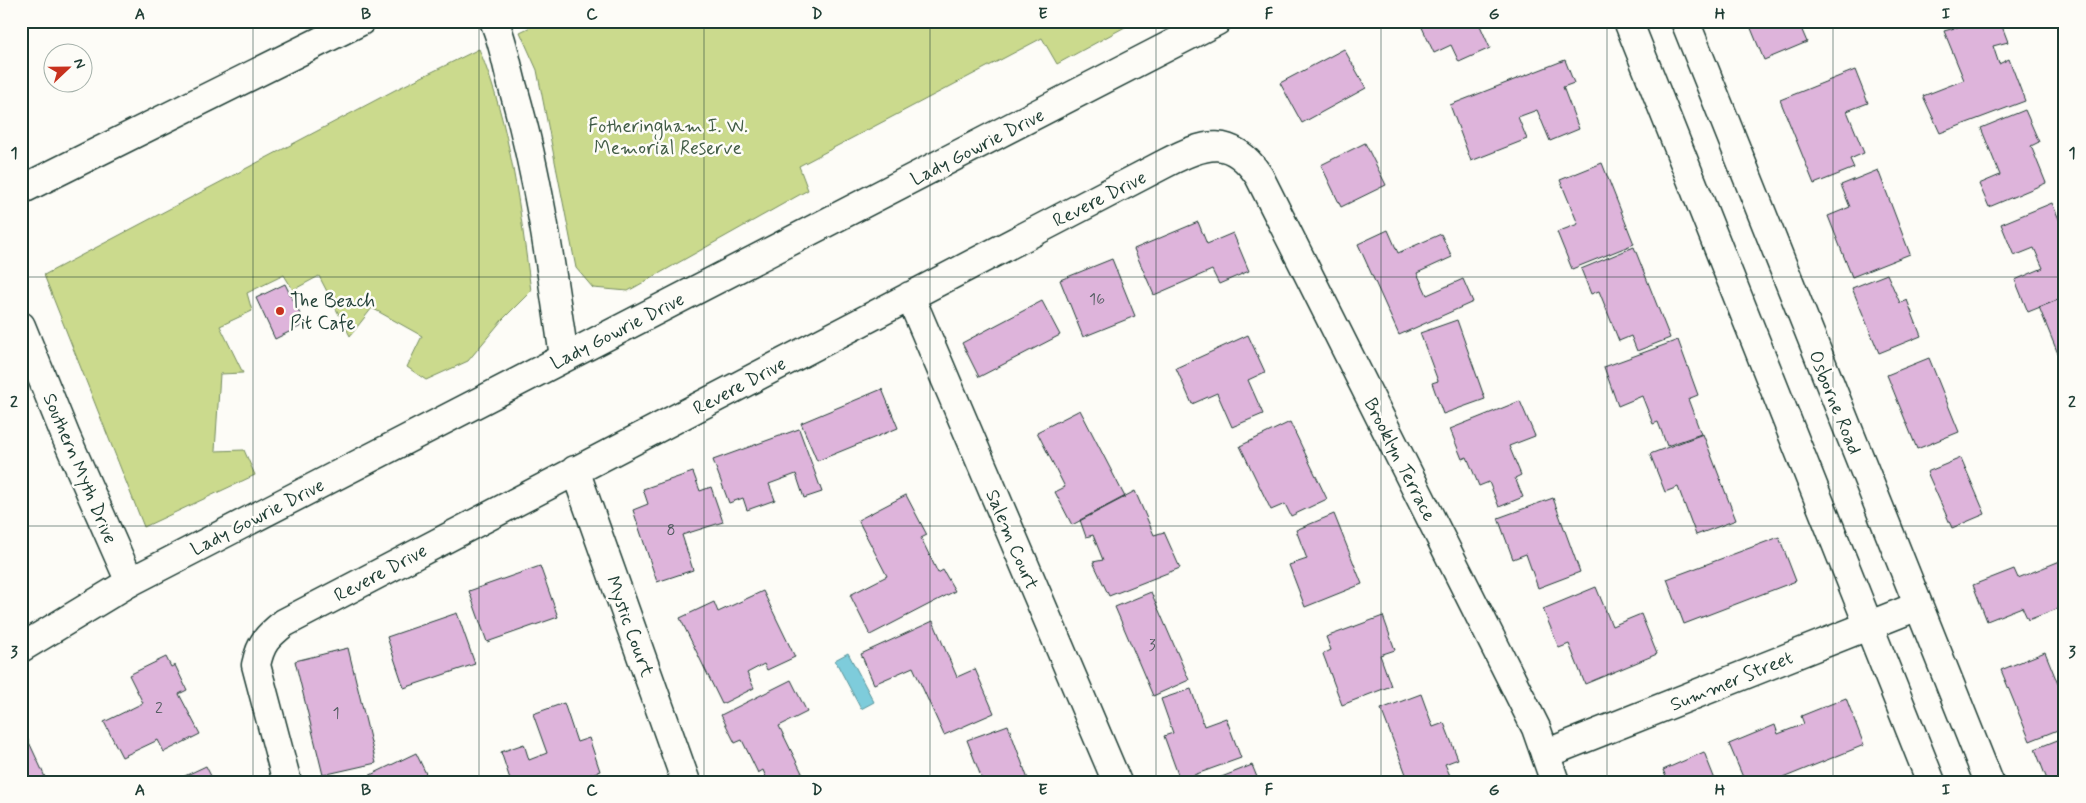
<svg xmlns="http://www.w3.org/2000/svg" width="2086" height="803" viewBox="0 0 2086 803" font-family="Mynerve,sans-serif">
<rect width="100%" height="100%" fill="#fdfcf7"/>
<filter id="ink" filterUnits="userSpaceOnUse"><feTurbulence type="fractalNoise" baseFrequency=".02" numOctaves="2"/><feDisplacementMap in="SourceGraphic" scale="10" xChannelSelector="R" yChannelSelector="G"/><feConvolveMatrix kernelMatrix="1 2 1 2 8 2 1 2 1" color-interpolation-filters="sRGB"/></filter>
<g filter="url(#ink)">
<path fill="#cbda8d" stroke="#758c60" d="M543,21H1136L1057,64L1042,38L799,166L808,190L628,291L593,288L576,268L537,70L520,32Z
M479,49C511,126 520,209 531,291L502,320L468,361L426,380L407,367L422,336L372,308L350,336L319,276L293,290L284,275L247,293L252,311L220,326L243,373L220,374L215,451L244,450L255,475L144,527L44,275L395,90Z"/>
<path fill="#7eccdb" stroke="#589398" d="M848,653L874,702L861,709L835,660Z"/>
<path fill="#deb4db" stroke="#1f3d34" d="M1419,21H1478L1490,48L1459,62L1451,45L1434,53Z
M1748,21H1798L1807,42L1764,60Z
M1979,21H2000L2008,42L1993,46L1999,64L2009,59L2025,101L1940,133L1923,96L1964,80L1944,31Z
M1344,49L1366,88L1302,123L1280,83Z
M1565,60L1574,83L1563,87L1579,129L1550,141L1537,110L1518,117L1527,139L1471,161L1450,105Z
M1855,70L1868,103L1847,111L1864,153L1850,159L1854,168L1814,184L1780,100Z
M2025,110L2039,142L2031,146L2046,183L1989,207L1979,184L2000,175L1981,128Z
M1365,143L1386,185L1341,207L1321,165Z
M1602,163L1634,244L1572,269L1557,232L1578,224L1560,180Z
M1878,170L1910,254L1852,277L1828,216L1850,207L1841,185Z
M2052,203L2062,226L2065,225V297L2028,312L2015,280L2043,268L2034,248L2014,256L2001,224Z
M1198,222L1207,244L1233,233L1249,271L1219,284L1212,270L1154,295L1134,249Z
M1388,230L1398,253L1441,234L1452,257L1417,273L1427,295L1463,279L1473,302L1399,335L1358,244Z
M1634,247L1670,338L1637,351L1631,336L1619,341L1599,291L1591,294L1581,269Z
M1112,259L1135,316L1083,337L1060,280Z
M1887,274L1900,303L1907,300L1921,336L1879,353L1852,288Z
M285,284L305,324L275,339L256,298Z
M2065,297V371L2039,307Z
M1042,301L1060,335L979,377L962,343Z
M1457,320L1485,399L1443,414L1432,383L1438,381L1420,333Z
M1248,335L1265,372L1248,380L1263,414L1232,427L1217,393L1192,404L1176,368Z
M1678,340L1698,395L1688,399L1701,434L1667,446L1658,422L1653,424L1642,396L1618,406L1604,367Z
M1929,358L1959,432L1917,449L1887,375Z
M882,389L898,428L817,461L801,423Z
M1520,401L1535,436L1509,446L1521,475L1515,478L1523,497L1499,507L1489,482L1479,486L1467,457L1462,459L1450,429Z
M1080,410L1125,497L1072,525L1055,492L1065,487L1037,432Z
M1290,422L1327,499L1291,516L1285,504L1271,510L1240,446Z
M799,429L822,492L804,498L796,474L769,484L775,500L747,510L743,498L729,503L713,460Z
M1703,434L1736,520L1696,535L1678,487L1665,492L1650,454Z
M1961,458L1985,514L1952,528L1927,472Z
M693,472L700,491L711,487L723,522L682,535L693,570L657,582L633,510L648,504L643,489Z
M1135,491L1154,535L1164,532L1180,568L1109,596L1093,562L1103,560L1093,535L1086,537L1080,520Z
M906,495L927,535L921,538L938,573L943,570L955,591L870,635L850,595L887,576L858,520Z
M1553,498L1580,572L1538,588L1526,554L1513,559L1498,518Z
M1334,514L1362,584L1305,607L1289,565L1307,559L1296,530Z
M1779,537L1796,581L1684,624L1667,579Z
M2065,559V606L2028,620L2022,607L1987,621L1973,585L2014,569L2018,578Z
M540,566L558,617L487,642L469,591Z
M1596,587L1612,626L1641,614L1657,654L1585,684L1569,644L1559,648L1543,609Z
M763,591L795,657L767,670L764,664L747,673L754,688L722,704L680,618L714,602L718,612Z
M1151,592L1189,680L1153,696L1115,607Z
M457,613L475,664L404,688L387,637Z
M1383,616L1395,650L1380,655L1391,686L1342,705L1323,654L1331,650L1326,637Z
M933,621L957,677L975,669L994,713L944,735L913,667L874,684L861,654Z
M348,648L376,763L323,775L295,661Z
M2045,652L2058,684L2065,682V727L2030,741L2001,670Z
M166,657L171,667L175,665L187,690L179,694L200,734L164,752L158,740L122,757L104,722L143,703L129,675Z
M791,680L807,712L779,726L803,775L791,782H768L763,770L758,773L742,740L735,743L721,715Z
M1191,689L1204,726L1226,718L1241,758L1180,780L1164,736L1173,733L1161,699Z
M1421,694L1433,727L1444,723L1458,759L1445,764L1451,778L1440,782H1409L1381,709Z
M1846,698L1864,745L1773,782H1745L1729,744L1775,725L1778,734L1804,724L1801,716Z
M564,703L577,742L589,738L600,771L569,782H511L501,752L524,744L529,760L547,753L533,714Z
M1008,725L1029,782H983L967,740Z
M2065,737V782H2048L2035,749Z
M27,738L41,768L47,782H21V741Z
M1704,752L1716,782H1654L1666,777L1663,770Z
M416,753L430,782H356Z
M1252,765L1259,782H1209L1214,780Z
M206,766L214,782H172Z"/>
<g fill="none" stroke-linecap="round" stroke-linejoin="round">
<g stroke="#1f3d34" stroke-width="31">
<path id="minor" d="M494,21C504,43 507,68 514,91C539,178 551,267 564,357
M1628,21L1931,782
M1685,21L1989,782
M21,190L361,21
M910,296L1117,782
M21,326L66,437L130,582
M575,470L686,782
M1545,754L1918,606
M287,782L256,665C261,642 267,637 284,623L1166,163C1205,143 1231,134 1259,176L1536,728L1555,782"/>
</g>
<g stroke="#1f3d34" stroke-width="31">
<path id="major" d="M21,648L130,582L1217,21"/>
</g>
<use href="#minor" stroke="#fdfcf7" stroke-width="28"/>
<use href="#major" stroke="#fdfcf7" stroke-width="28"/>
</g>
</g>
<path fill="none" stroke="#1f3d34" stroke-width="1" stroke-opacity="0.55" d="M253,21V782M479,21V782M704,21V782M930,21V782M1156,21V782M1381,21V782M1607,21V782M1833,21V782M21,277H2065M21,526H2065"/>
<circle fill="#c8321e" stroke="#fdfcf7" stroke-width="2" cx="280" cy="311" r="5"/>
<g text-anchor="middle" stroke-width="5" stroke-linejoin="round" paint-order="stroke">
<g font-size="16" fill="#4f5b5e">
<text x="1097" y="304">16</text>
<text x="671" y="535">8</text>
<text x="1152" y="650">3</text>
<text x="159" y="713">2</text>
<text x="336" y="718">1</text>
</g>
<g font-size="19" fill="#415c46" stroke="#fdfcf7">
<text x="668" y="132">Fotheringham I. W.<tspan x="668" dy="22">Memorial Reserve</tspan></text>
</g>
<g font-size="19" fill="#1f3d34" stroke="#fdfcf7">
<text transform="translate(977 146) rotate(-27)" y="7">Lady Gowrie Drive</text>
<text transform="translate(1099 198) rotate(-27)" y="7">Revere Drive</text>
<text transform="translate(617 330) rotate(-27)" y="7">Lady Gowrie Drive</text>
<text transform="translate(739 385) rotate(-28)" y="7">Revere Drive</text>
<text transform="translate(1836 402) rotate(68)" y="7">Osborne Road</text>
<text transform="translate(1401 459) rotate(63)" y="7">Brooklyn Terrace</text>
<text transform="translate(81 468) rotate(67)" y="7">Southern Myth Drive</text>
<text transform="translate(257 516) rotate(-27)" y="7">Lady Gowrie Drive</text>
<text transform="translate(1013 539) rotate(67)" y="7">Salem Court</text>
<text transform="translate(380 572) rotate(-28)" y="7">Revere Drive</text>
<text transform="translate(631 626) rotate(70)" y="7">Mystic Court</text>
<text transform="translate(1731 680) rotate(-22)" y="7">Summer Street</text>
</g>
<g font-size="19" fill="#1f3d34" stroke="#fdfcf7" text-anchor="start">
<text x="290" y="307">The Beach<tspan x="290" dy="22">Pit Cafe</tspan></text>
</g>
</g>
<rect width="2086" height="803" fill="none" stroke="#fdfcf7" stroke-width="55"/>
<g transform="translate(68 68) rotate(68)"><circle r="24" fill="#fdfcf7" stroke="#a4b0a9"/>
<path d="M0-4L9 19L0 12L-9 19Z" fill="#c8321e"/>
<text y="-8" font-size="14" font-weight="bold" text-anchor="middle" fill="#1f3d34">N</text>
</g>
<rect x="28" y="28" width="2030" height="748" fill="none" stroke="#1f3d34" stroke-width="2"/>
<g font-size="16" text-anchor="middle" font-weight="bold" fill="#1f3d34">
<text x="140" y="19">A</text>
<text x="366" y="19">B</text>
<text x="592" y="19">C</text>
<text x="817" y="19">D</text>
<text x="1043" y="19">E</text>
<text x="1269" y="19">F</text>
<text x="1494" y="19">G</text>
<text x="1720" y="19">H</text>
<text x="1946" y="19">I</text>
<text x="14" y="158">1</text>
<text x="2072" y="158">1</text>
<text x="14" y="407">2</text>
<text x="2072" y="407">2</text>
<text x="14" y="657">3</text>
<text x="2072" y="657">3</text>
<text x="140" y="795">A</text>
<text x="366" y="795">B</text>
<text x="592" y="795">C</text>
<text x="817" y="795">D</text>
<text x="1043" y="795">E</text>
<text x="1269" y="795">F</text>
<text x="1494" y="795">G</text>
<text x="1720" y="795">H</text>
<text x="1946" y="795">I</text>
</g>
</svg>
